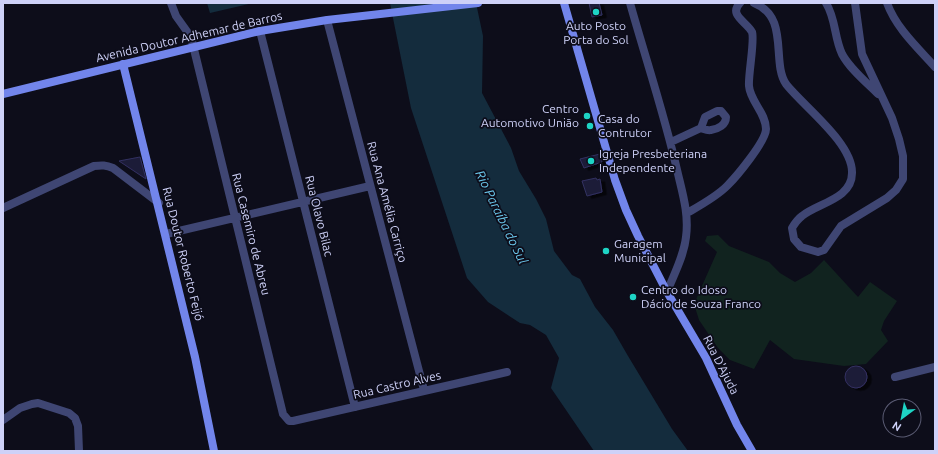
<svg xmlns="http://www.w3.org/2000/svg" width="938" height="454" viewBox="0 0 938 454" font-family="Ubuntu,sans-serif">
<defs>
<filter id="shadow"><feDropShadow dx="4.5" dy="2.5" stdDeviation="0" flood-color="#0009"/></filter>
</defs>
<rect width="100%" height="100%" fill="#0d0d1a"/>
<path fill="#11231f" d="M718,235L729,246L769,262L780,273L795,282L811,273L824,260L858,297L870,282L897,301L884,321L881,330L888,341L866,364L844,366L794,359L770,340L754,369L730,360L718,348L699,320L694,304L717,252L705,241L707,236Z"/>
<path fill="#142c3d" d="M207,3H253L210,13Z
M390,3H476L483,36L482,93L511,148L519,171L536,199L546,219L554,251L572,275L580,279L595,307L613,330L628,356L672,429L688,451H594L551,388L559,358L546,335L530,325L520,323L488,302L467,278L411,108Z"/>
<path fill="#1d1c39" stroke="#323161" filter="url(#shadow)" d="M589,3H599L602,15L592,17Z
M600,154L602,162L584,168L580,159Z
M140,157L146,179L119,161Z
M596,178L597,180L600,179L602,192L587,196L582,181Z
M845 377a11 11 0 1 1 22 0a11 11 0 1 1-22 0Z"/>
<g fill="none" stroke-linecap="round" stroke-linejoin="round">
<path stroke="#3f4673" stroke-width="8" d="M171,3L176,16L191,37L283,414L289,421H293L507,372
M630,3C646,60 665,116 678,174C683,195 689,215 686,237C684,256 674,274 667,292
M754,3C790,17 771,62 786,84C803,106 853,143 852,173C852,199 818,203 802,216C798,219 795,223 792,228L794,239L801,247L818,252L824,250L841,226L887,198L896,190L903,179V156L899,139L892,118L862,54L855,3
M826,3C836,19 834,37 842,54C850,69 866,82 878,94
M887,3C896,28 918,48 935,67
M327,20L424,390
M260,31L355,407
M717,111H721L726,117C726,125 718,129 711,130C708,131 704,129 701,128L705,117Z
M671,142L701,128
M3,208L94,166C102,165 106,165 113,168L159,203
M687,213C701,205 716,197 727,186C737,176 766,141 766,129C766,113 750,101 749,86C748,75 755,40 752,32C747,22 728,15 740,3
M166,234L370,186
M895,377L935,367
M3,420L20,408L32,404L38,403L69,413L75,418L78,426L79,451"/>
<path stroke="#7285eb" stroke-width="8" d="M564,3L615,180L626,210L638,236L667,292L706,358L737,425L752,451
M123,64L195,357L214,451
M3,94L260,31L327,20L478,3"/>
</g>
<g fill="#1ed4c5" stroke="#0d0d1a" stroke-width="1.5">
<circle cx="596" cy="12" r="4"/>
<circle cx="587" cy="116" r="4"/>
<circle cx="590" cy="126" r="4"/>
<circle cx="591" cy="161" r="4"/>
<circle cx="606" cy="251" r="4"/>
<circle cx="633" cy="297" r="4"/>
</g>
<g text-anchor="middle" stroke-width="3.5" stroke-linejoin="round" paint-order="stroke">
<g font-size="12" fill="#ced1f8" stroke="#0d0d1a" text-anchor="start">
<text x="596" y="30" text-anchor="middle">Auto Posto<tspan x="596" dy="14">Porta do Sol</tspan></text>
<text x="579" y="113" text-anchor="end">Centro<tspan x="579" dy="14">Automotivo União</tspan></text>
<text x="598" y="123">Casa do<tspan x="598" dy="14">Contrutor</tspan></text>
<text x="599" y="158">Igreja Presbeteriana<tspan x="599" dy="14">Independente</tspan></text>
<text x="614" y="248">Garagem<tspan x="614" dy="14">Municipal</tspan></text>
<text x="641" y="294">Centro do Idoso<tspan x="641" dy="14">Dácio de Souza Franco</tspan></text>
</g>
<g font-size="12" fill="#ced1f8" stroke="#0d0d1a">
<text transform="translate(189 37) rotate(-13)" y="4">Avenida Doutor Adhemar de Barros</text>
<text transform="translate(387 202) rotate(75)" y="4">Rua Ana Amélia Carriço</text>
<text transform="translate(319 216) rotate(76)" y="4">Rua Olavo Bilac</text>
<text transform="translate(251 234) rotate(76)" y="4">Rua Casemiro de Abreu</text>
<text transform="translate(183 254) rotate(76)" y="4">Rua Doutor Roberto Feijó</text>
<text transform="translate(721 365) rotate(63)" y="4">Rua D'Ajuda</text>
<text transform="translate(397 385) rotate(-13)" y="4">Rua Castro Alves</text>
</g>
<g font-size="13" font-style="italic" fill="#6ac6ea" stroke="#0d0d1a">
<text transform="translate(502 217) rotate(64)" y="5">Rio Paraíba do Sul</text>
</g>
</g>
<rect width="938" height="454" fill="none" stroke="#ced1f8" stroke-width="8"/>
<g transform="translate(902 418) rotate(212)"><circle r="19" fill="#0d0d1a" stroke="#5a5b73"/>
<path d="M0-3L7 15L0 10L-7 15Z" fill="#1ed4c5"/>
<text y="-6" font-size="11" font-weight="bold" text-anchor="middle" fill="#ced1f8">N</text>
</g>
</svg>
